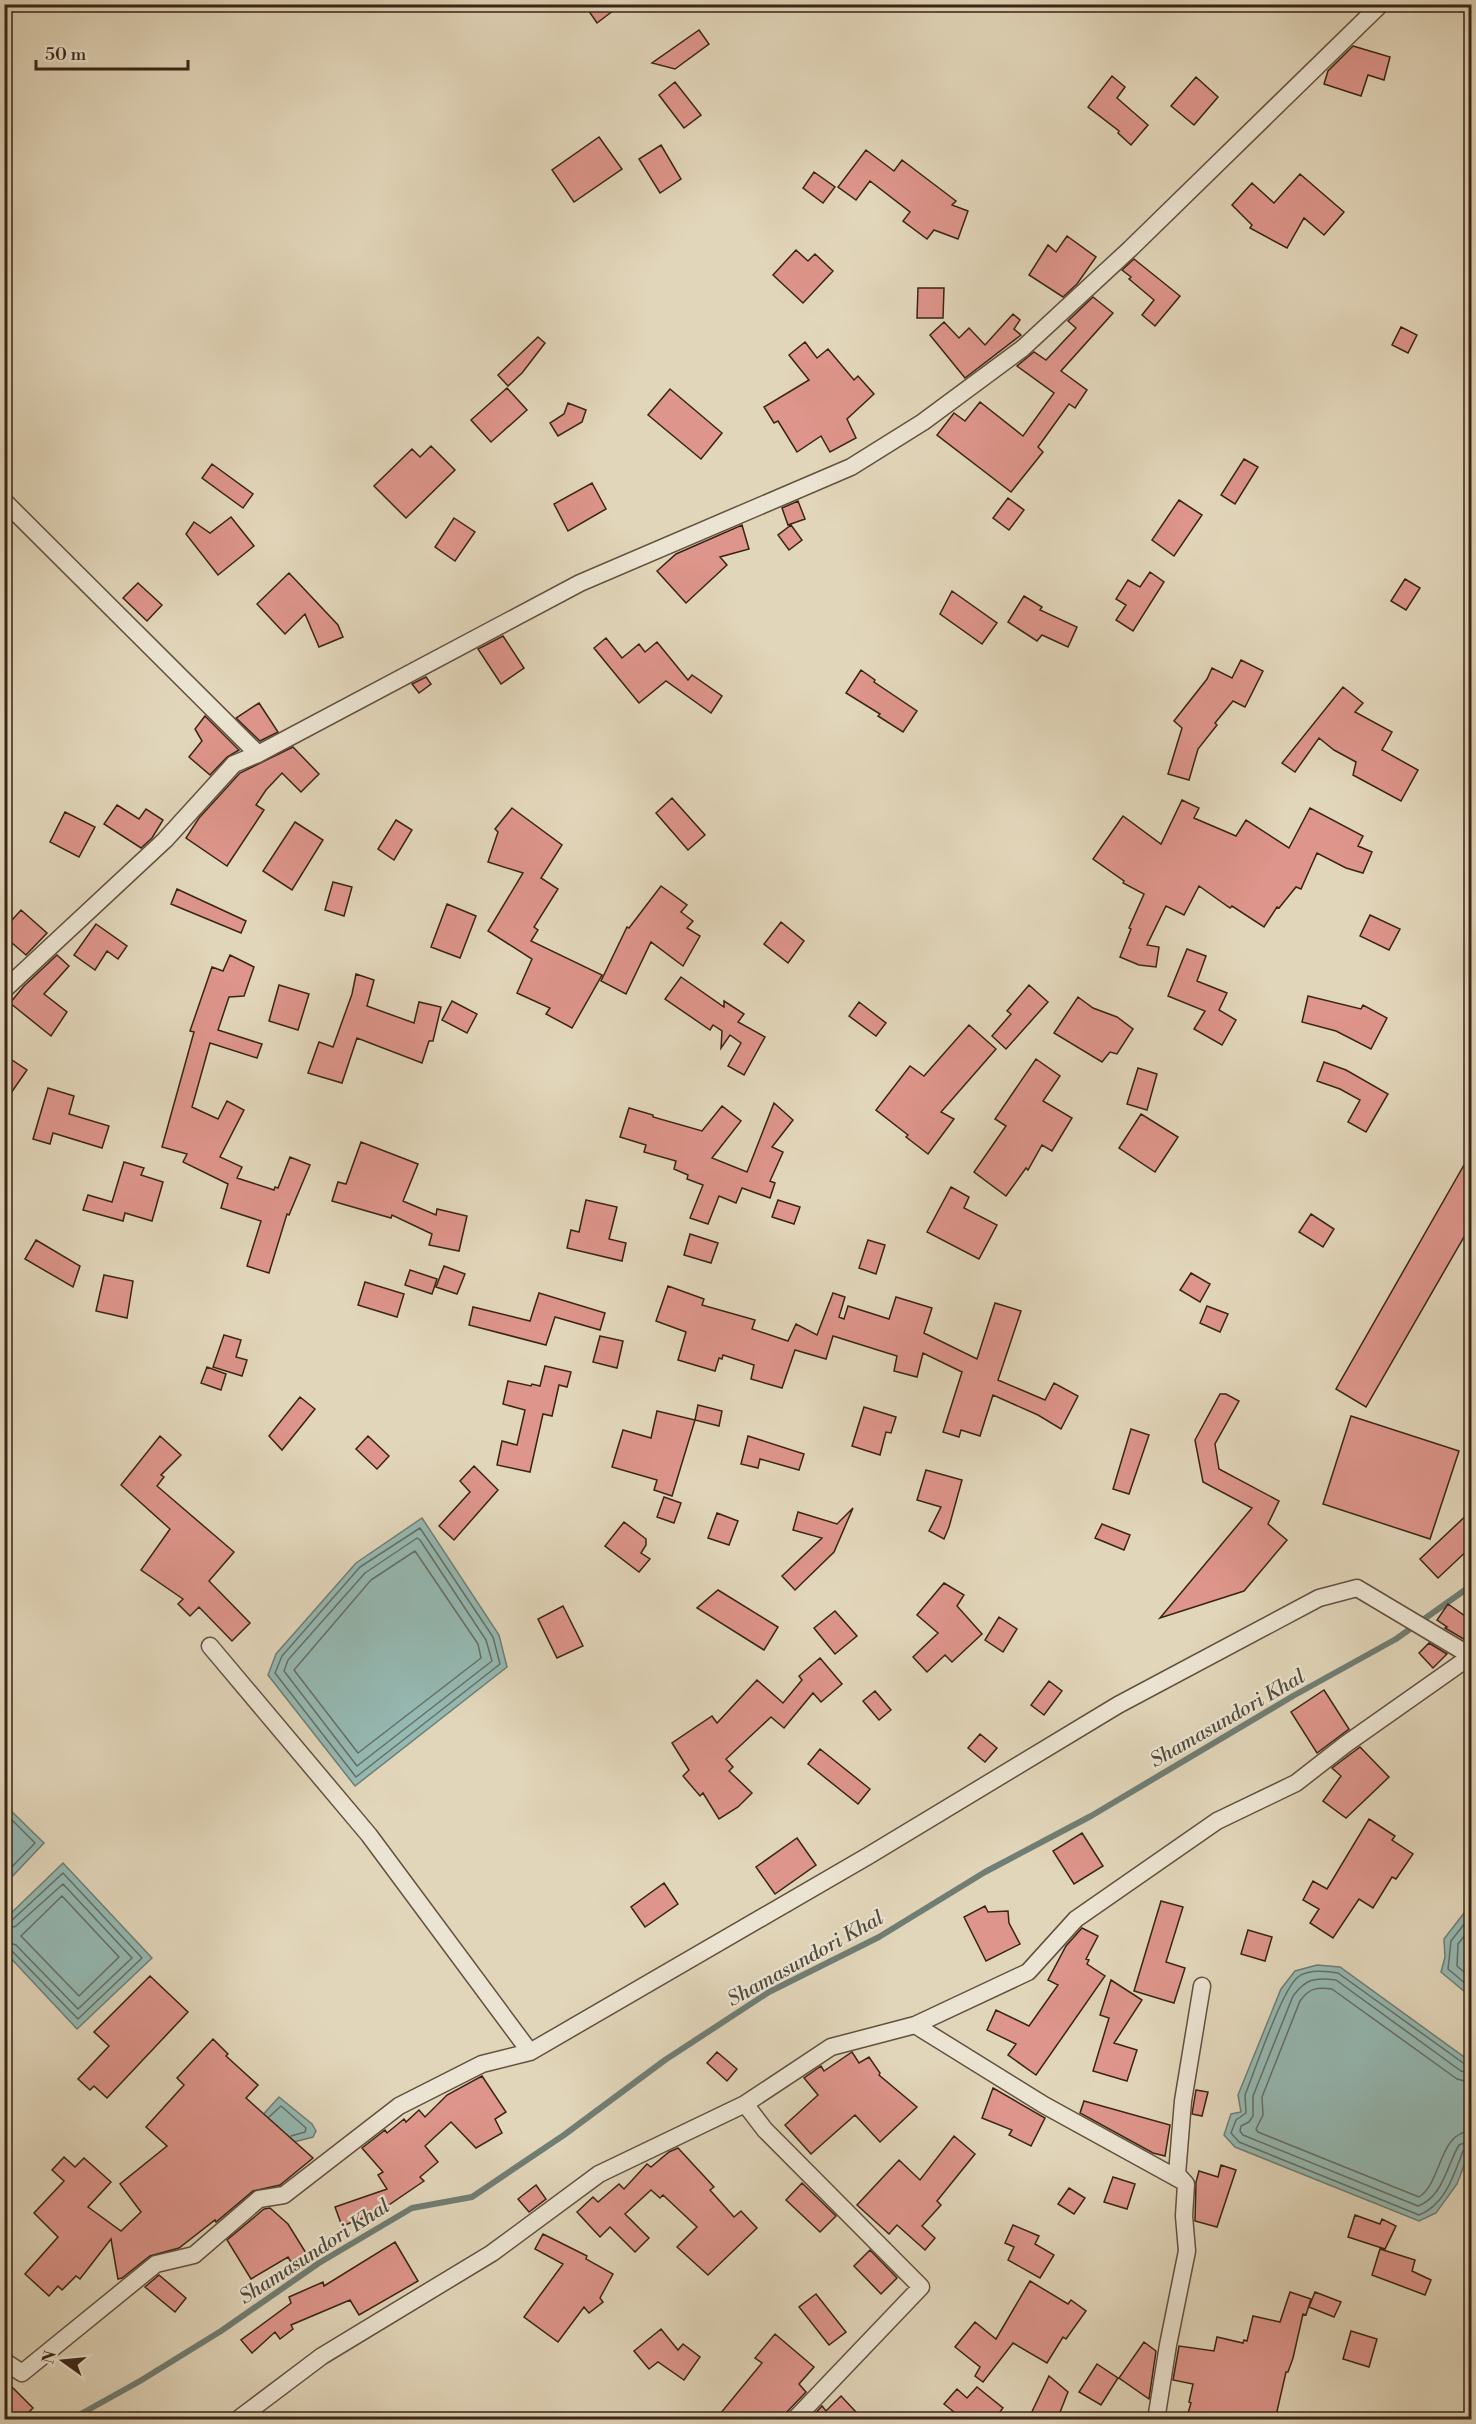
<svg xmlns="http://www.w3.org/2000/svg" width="1476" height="2424" viewBox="0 0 1476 2424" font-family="'Libre Bodoni',serif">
<rect width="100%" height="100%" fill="#e2d6ba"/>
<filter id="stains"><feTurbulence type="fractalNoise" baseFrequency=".00333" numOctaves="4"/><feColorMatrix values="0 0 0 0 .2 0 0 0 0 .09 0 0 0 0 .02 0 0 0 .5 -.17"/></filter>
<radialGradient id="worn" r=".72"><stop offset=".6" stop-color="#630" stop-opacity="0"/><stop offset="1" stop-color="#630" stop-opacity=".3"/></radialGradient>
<path fill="#95b9b3" stroke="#707e74" stroke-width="1.5" d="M422,1518L499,1635L507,1667L355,1786L268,1675L276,1654L356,1563Z
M4,1804L44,1843L5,1884H4Z
M63,1863L152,1958L77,2029L5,1952V1919Z
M1471,1904V1997L1441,1972L1445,1957L1444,1939Z
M1317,1965L1340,1967L1471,2062V2147L1457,2184L1436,2213L1419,2221L1235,2147L1224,2135L1231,2114L1241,2112L1238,2095L1281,1989L1295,1971Z
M279,2097L312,2124L316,2131L313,2137L290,2143L260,2118Z"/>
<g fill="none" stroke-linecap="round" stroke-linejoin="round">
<path stroke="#676f64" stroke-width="1.5" d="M420,1528L493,1637L500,1664L356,1777L275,1673L282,1656L360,1567Z
M417,1538L420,1540L486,1640L492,1661L357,1766L284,1671L288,1660L365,1573Z
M415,1551L478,1644L481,1658L358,1753L294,1670L371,1580Z
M4,1812L35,1843L4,1875
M62,1896L119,1957L79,1996L21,1936Z
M1472,1914L1451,1941L1448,1969L1472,1989
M4,1922L11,1921L63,1873L142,1958L78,2019L11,1950L4,1948
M1472,1926L1458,1944L1457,1966L1472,1979
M4,1930L16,1926L63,1884L132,1958L78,2009L16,1945L4,1941
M1472,2067L1466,2065L1338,1973C1326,1971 1308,1969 1298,1977C1282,1989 1254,2073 1245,2095L1246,2113L1236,2120L1231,2133L1239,2142L1419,2215C1445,2205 1454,2175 1463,2151L1472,2147
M1472,2074L1461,2071L1336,1980C1314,1977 1306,1979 1293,1996L1253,2096V2116L1249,2122L1241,2126L1240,2131L1243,2135L1418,2206C1443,2197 1447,2165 1459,2145L1472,2140
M1472,2083L1457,2079L1332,1989C1317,1987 1309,1988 1300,2001L1262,2097L1263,2115L1256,2129L1258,2132L1419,2197C1443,2181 1438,2132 1472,2131
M269,2117L281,2106L306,2128L305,2132L291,2136"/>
<path stroke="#707e74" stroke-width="6" d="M70,2420L140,2381L221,2331L319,2263L412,2208L472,2197L564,2135L665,2060L769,1992L879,1937L985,1872L1091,1816L1293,1696L1396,1639L1472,1585"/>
</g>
<path fill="#de958b" stroke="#392515" stroke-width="1.5" d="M584,4H622L597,23Z
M699,30L709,44L675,69L652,63Z
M1353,46L1390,57L1384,80L1368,75L1361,96L1324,84L1328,71Z
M1112,76L1125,87L1117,98L1148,125L1131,145L1118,133L1119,131L1088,107Z
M1196,77L1218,97L1194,125L1171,106Z
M675,82L701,115L684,128L659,95Z
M599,137L622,169L574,202L552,170Z
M661,145L681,179L660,193L639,159Z
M866,150L894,171L902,160L956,201L952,205L968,211L958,239L934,230L927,239L903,221L910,212L870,181L856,200L838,187Z
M814,172L835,187L823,203L803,188Z
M1300,174L1344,212L1324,235L1304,218L1287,248L1250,228L1252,225L1232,205L1252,183L1274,203Z
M1067,236L1096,257L1077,284L1063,297L1029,275L1048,245L1056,252Z
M796,250L808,261L815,254L833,271L803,303L773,275Z
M1134,259L1180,296L1155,326L1142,315L1154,300L1129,279L1131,277L1122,270Z
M918,288H944L943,318H917Z
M1093,297L1113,313L1061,371L1087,390L1075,408L1069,404L1038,447L1043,452L1011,492L937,435L954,413L965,421L980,402L1023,436L1054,393L1017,366L1034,352L1046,360L1076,328L1068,321Z
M1013,314L1020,320L1014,329L1021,335L965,378L930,335L944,322L959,338L969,328L985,345Z
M1401,327L1417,335L1408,353L1392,345Z
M538,337L545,343L522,373L508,386L498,375Z
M805,342L817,358L828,349L854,380L858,376L874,394L847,419L856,438L830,452L821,436L797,452L778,421L774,423L764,407L809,380L789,355Z
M507,388L527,410L491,442L471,420Z
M670,389L722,433L701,459L648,415Z
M568,403L586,410L582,422L558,436L550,423L564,414Z
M431,446L455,470L406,518L374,486L412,449L420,457Z
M1244,459L1258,467L1235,504L1221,495Z
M212,464L253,494L243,508L202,478Z
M592,483L606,509L568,531L554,504Z
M1008,498L1024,510L1009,530L993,518Z
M1179,500L1202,515L1174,556L1152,540Z
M798,501L805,519L788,525L782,508Z
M231,517L254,546L218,575L186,534L194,522L210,533Z
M454,518L475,532L455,561L435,547Z
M742,525L749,549L720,557L727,565L686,603L657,571L676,554Z
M791,525L802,540L789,550L778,535Z
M1150,572L1164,582L1133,631L1116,620L1126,605L1116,599L1128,580L1140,587Z
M289,573L338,625L343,637L319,647L305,614L285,634L257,604Z
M1405,579L1420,588L1406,610L1391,601Z
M138,583L162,605L147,621L123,598Z
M952,591L997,623L982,644L940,614Z
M1024,596L1042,607L1040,610L1077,627L1068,647L1042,635L1037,641L1008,622Z
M503,636L524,668L501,684L478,649Z
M606,638L622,658L639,644L645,652L657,642L688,680L692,675L722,696L711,713L666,681L639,703L594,648Z
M1241,660L1263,671L1245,707L1233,701L1215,723L1217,725L1198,749L1189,780L1168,774L1182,728L1174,721L1207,679L1212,668L1232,678Z
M861,670L875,680L874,682L917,711L903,732L878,716L880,714L846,693Z
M426,677L431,684L419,693L412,684Z
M1343,687L1363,703L1355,712L1392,732L1382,750L1418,770L1401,801L1353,775L1356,762L1334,750L1319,738L1295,772L1282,763Z
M259,703L278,732L260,741L236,718Z
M205,716L239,750L227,757L210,775L189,757L202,741L195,729Z
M293,747L319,774L301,792L282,773L266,790L256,805L264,810L227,866L186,838L199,818L240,773Z
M672,798L705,835L688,850L656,813Z
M1182,800L1199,808L1194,818L1236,836L1246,820L1289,848L1310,808L1363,836L1358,846L1372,852L1363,873L1346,868L1317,853L1301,889L1296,887L1279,908L1277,907L1264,927L1232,906L1230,908L1199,886L1184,915L1166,906L1147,945L1159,947L1156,967L1139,965L1120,957L1131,929L1129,928L1144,894L1123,883L1124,881L1093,859L1123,816L1161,844Z
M117,805L139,819L146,809L163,820L152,838L141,848L104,824Z
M512,808L562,845L541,878L558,889L534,927L538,930L531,941L602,975L572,1028L546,1014L550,1008L517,993L532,959L488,931L523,873L488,862L498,832L495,829Z
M65,812L95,827L79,857L50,842Z
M396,820L412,830L394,860L378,849Z
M295,822L323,840L292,890L263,871Z
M333,882L352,887L344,916L325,910Z
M661,886L687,905L681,912L693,921L687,928L700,936L683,966L651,942L626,994L601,981L627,927L629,928Z
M177,889L246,921L241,933L171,904Z
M447,904L476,916L460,958L431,947Z
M21,910L47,933L26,955L4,936V929Z
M1370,915L1400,929L1389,950L1360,936Z
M781,922L804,941L788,963L764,944Z
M96,924L127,946L118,959L107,951L95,970L74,955Z
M1187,949L1206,956L1197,981L1227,993L1219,1010L1236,1020L1222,1045L1194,1029L1205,1011L1168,996Z
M57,955L69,966L44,994L67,1012L51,1036L10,1003L24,986Z
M230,955L254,967L244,996L229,997L218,1030L262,1044L257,1058L210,1043L192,1107L218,1119L227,1101L244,1110L220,1157L242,1167L237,1178L274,1190L275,1187L278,1188L290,1157L310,1165L289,1215L287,1214L269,1273L247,1266L261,1221L221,1208L228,1184L183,1162L187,1154L162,1147L194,1032L190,1031L212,967L223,971Z
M356,974L374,980L367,1006L414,1023L419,1002L441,1007L433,1041H429L422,1063L357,1038L342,1083L308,1073L319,1042L333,1047L352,994Z
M681,977L724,1007V1001L744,1014L738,1022L765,1037L744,1075L728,1066L741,1043L730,1035L721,1048L722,1031L713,1025L710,1030L665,999Z
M279,985L309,994L298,1030L269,1021Z
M1029,985L1048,1002L1006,1049L992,1036L1011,1014L1007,1011Z
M1308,996L1361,1009L1363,1005L1387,1018L1371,1049L1336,1031L1302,1022Z
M1078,997L1093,1008L1117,1017L1133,1029L1117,1054L1110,1052L1102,1062L1054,1033Z
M452,1001L477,1014L467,1033L442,1020Z
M859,1002L886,1023L876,1036L849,1016Z
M969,1025L996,1049L941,1112L954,1119L928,1154L906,1137L908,1135L876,1110L910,1066L924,1076Z
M1036,1059L1060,1076L1043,1101L1072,1118L1052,1151L1042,1145L1028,1170L1026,1168L1006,1196L974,1172L1006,1126L995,1119Z
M12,1060L27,1070L4,1103V1071Z
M1324,1062L1346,1070L1388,1094L1366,1132L1348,1122L1360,1100L1340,1089L1317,1081Z
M1138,1068L1157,1074L1147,1110L1127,1104Z
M48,1088L74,1096L69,1114L109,1126L102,1148L53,1133L50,1144L33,1139Z
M774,1103L793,1120L772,1147L783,1152L770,1181L775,1183L770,1198L742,1188L736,1203L719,1196L708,1224L690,1218L703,1185L687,1179L688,1175L674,1169L676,1161L644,1152L646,1145L620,1137L629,1108L653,1115V1117L702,1131L722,1106L741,1121L712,1158L747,1172Z
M1141,1114L1178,1137L1155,1172L1119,1148Z
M361,1142L418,1164L403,1201L436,1215L437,1209L467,1216L459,1251L429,1245L432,1234L392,1215L391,1218L332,1201L338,1182L346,1184Z
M1472,1151V1223L1366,1407L1336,1389Z
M124,1162L144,1168L141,1175L163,1182L152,1221L125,1213L123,1221L83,1210L88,1195L112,1202Z
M951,1187L969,1197L964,1208L997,1225L979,1259L927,1232Z
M586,1200L617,1207L609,1239L626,1243L622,1261L567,1248L571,1230L579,1232Z
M778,1200L800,1207L794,1224L772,1217Z
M1311,1214L1334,1229L1323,1247L1299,1232Z
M690,1234L718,1243L711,1263L684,1255Z
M36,1240L80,1266L73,1287L25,1259Z
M868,1240L885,1245L876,1274L859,1268Z
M444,1266L465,1274L457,1294L436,1287Z
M410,1270L437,1279L432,1294L405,1285Z
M1191,1273L1210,1284L1200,1302L1180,1290Z
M104,1275L133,1281L127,1318L96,1311Z
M365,1282L404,1294L397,1317L358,1305Z
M668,1286L704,1299L702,1305L755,1320L752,1329L788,1341L796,1324L817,1335L833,1293L845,1297L839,1317L844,1319L848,1306L889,1319L896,1297L932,1308L924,1333L977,1359L995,1303L1021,1311L998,1380L1045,1400L1054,1383L1078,1396L1061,1429L1038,1415L993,1395L980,1436L961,1430L959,1437L943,1432L962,1372L923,1353L917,1377L894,1371L897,1356L833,1336L826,1359L795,1350L782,1388L751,1379L754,1365L723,1355L722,1359L719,1358L715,1371L678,1360L686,1332L656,1321Z
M539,1293L605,1313L600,1330L555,1317L546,1345L469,1325L473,1307L530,1321Z
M1207,1306L1228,1314L1220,1332L1200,1323Z
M224,1335L241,1340L236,1357L247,1360L242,1376L213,1367Z
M600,1336L623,1341L617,1368L593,1362Z
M545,1366L571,1372L567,1387L559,1385L552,1416L543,1414L530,1472L497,1465L502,1441L517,1445L525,1410L503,1404L508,1381L531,1386L532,1384L540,1386Z
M207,1367L226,1374L221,1390L201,1383Z
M1220,1394H1226L1239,1401L1215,1444L1219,1469L1279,1501L1268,1524L1287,1540L1244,1591L1160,1618L1252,1508L1203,1482L1195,1440Z
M300,1397L315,1409L282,1450L269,1436Z
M698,1405L722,1411L719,1426L695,1420Z
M864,1407L896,1417L891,1433L886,1432L880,1455L852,1446Z
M657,1411L695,1420L672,1496L654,1490L657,1480L612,1467L623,1430L651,1438Z
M1351,1416L1459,1451L1430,1539L1323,1504Z
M1131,1429L1149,1435L1129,1494L1113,1489Z
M160,1436L181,1455L161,1475L164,1477L157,1486L234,1552L209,1581L250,1623L232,1641L199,1607L190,1616L178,1604L183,1599L141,1570L170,1529L121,1485Z
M368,1436L389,1456L377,1469L356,1449Z
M748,1436L804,1454L799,1470L760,1459L758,1468L741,1464Z
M474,1466L498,1490L454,1540L439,1526L470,1492L460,1481Z
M926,1470L962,1480L949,1527L944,1539L929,1531L941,1507L917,1500Z
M664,1497L681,1503L674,1523L657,1517Z
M853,1508L834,1552L795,1590L782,1576L822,1538L793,1530L798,1512L837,1524Z
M1472,1510V1546L1438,1578L1420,1559Z
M717,1513L738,1521L729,1545L708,1538Z
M624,1522L646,1539V1545L641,1553L650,1559L639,1572L605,1546Z
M1102,1524L1130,1535L1124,1550L1095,1538Z
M944,1583L964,1595L957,1606L982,1634L952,1662L945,1655L927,1672L913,1657L938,1633L917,1615Z
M718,1590L778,1627L764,1650L697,1608Z
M1448,1604L1472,1621V1644L1445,1628L1447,1627L1437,1620Z
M563,1606L583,1646L557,1658L538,1619Z
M835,1611L857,1636L835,1654L814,1628Z
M999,1617L1017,1629L1003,1652L985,1640Z
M1429,1643L1447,1654L1433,1668L1419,1653Z
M820,1658L842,1684L821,1702L813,1693L784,1728L771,1717L726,1759L733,1767L729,1771L752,1793L738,1807L719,1819L703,1793L700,1796L683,1776L689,1770L672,1743L712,1716L717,1723L757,1680L783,1703L802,1680L799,1676Z
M1049,1681L1062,1691L1044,1715L1031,1705Z
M1324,1690L1349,1729L1317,1753L1291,1712Z
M875,1691L891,1710L879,1720L863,1701Z
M980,1734L997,1748L985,1762L968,1748Z
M1360,1747L1389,1777L1346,1818L1323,1801L1341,1776L1332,1768Z
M820,1749L870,1789L858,1804L808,1764Z
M1369,1819L1395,1836L1392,1840L1413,1854L1396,1879L1392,1877L1373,1908L1359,1899L1333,1938L1310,1923L1319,1909L1303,1900L1313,1881L1327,1889Z
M1082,1833L1103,1866L1074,1884L1053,1851Z
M797,1838L816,1865L775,1894L756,1867Z
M664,1883L678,1904L645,1927L631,1907Z
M1161,1901L1183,1907L1166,1962L1185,1968L1174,2003L1134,1991Z
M985,1906L988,1912L1008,1911L1009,1923L1020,1944L986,1961L964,1917Z
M1082,1928L1098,1936L1086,1959L1089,1960L1087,1964L1105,1976L1036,2075L1008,2055L1016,2044L987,2030L996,2010L1029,2026L1058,1985L1048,1980L1066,1946Z
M1248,1930L1272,1937L1265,1961L1241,1954Z
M150,1976L188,2012L107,2098L94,2086L90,2090L78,2079L109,2046L94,2032Z
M1111,1980L1142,2000L1114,2043L1137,2050L1127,2081L1093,2071L1109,2018L1100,2015Z
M213,2039L228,2054L226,2056L258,2085L246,2098L313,2158L280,2185L253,2191L216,2222L215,2220L179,2248L150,2256L122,2278L118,2279L111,2239L80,2279L76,2276L62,2290L58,2286L49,2296L25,2274L58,2237L34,2213L64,2181L52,2170L64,2157L75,2167L84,2158L111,2182L88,2207L121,2231L141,2212L120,2184L167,2146L146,2127L184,2085L177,2078Z
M717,2052L737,2069L727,2081L707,2063Z
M852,2052L859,2063L869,2057L880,2073L879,2075L917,2107L880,2142L855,2115L811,2154L785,2125L818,2095L804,2078L821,2066L824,2071Z
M482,2076L506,2112L495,2119L502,2133L476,2148L451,2122L425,2146L438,2162L420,2177L424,2181L377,2213L342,2226L335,2207L387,2189L378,2175L383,2172L362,2148L385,2130L387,2133L404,2119L406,2122L419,2110L425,2117L447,2095Z
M993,2088L1045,2118L1031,2146L1009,2135L1012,2130L982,2118Z
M1196,2090L1208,2092L1202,2116L1192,2114Z
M1084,2101L1170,2125L1165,2156L1153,2153L1080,2113Z
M954,2136L975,2154L937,2201L941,2205L922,2226L935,2238L925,2250L897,2225L889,2234L857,2205L899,2160L920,2180Z
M678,2148L714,2187L710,2190L734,2217L741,2211L757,2228L708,2275L677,2247L697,2227L663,2195L660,2198L651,2190L625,2214L649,2238L635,2252L610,2227L600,2237L577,2212L593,2197L598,2202L619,2184L624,2189L647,2164L651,2167L669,2152Z
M1221,2165L1236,2170L1217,2227L1195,2221L1196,2182L1199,2171L1218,2177Z
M1113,2177L1135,2184L1127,2209L1104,2202Z
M802,2183L836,2216L820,2232L786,2200Z
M536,2185L546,2199L529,2212L518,2199Z
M1069,2188L1085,2198L1074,2214L1058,2204Z
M270,2208L288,2224L306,2253L291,2262L288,2257L251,2279L227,2240L264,2209Z
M1355,2215L1380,2224L1382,2219L1396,2226L1385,2249L1348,2237Z
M1013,2225L1039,2236L1035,2244L1054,2255L1040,2278L1008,2260L1014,2247L1005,2243Z
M543,2234L587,2256L586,2259L613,2274L600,2298L603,2302L589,2313L584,2307L558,2342L524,2317L563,2264L535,2249Z
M395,2242L418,2281L359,2315L350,2300L291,2325L293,2329L280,2339L275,2332L252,2353L241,2340L291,2303L289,2297L323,2282L324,2286Z
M1380,2249L1415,2260L1412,2271L1431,2280L1425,2295L1372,2275Z
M870,2250L897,2278L881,2294L854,2266Z
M159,2275L186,2298L175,2312L145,2287Z
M1030,2281L1068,2304L1071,2300L1086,2311L1066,2339L1063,2337L1047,2363L1013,2343L983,2382L975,2376L980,2367L955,2347L975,2322L996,2339Z
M1290,2292L1311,2299L1306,2315L1303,2314L1293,2358L1288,2372H1286L1275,2420H1186L1191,2403L1189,2402L1193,2384L1173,2380L1179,2346L1214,2351L1217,2337L1243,2343L1244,2340L1247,2341L1253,2316L1280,2322Z
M1315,2292L1341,2302L1334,2317L1309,2307Z
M816,2294L846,2332L829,2345L799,2307Z
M661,2329L678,2350L683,2344L700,2357L684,2380L658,2362L649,2369L634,2351Z
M1351,2331L1377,2339L1369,2367L1343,2359Z
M775,2334L814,2367L799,2384L806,2392L786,2413L784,2420H715L762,2363L755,2358Z
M1144,2342L1156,2351L1149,2399L1119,2378Z
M1097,2364L1118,2378L1101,2405L1079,2392Z
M1049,2376L1068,2392L1057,2420H1028Z
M4,2379L33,2408L21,2420H4Z
M977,2387L1003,2408L994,2420H964L944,2404L957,2389L967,2398Z
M841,2396L856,2412L849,2420H809L822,2406L826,2411Z"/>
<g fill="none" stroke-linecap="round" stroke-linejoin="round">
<g stroke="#63513e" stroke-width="19">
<path id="street" d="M4,501L258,754
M4,990L165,840L234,764L258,754L580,583L851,467L923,422L1023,348L1130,249L1381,4
M210,1646L369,1835L530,2052
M915,2025L1044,2105L1184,2182
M745,2104L765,2130L921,2287L794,2420
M4,2361L22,2373L156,2264L194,2255L259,2199L284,2195L399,2106L482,2064L530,2052L868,1856L1118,1705L1319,1598L1357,1588L1471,1656L1346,1744L1296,1783L1217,1821L1076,1919L1028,1972L915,2025L831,2047L745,2104L599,2174L492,2253L322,2356L237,2420
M1156,2420L1168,2345L1187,2251L1184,2216L1186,2184L1177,2174L1183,2101L1202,1986"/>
</g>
<use href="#street" stroke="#ece4d2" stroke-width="16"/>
</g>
<g text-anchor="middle" stroke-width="4.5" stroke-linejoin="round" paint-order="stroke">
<g font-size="20" font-style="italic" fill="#504a3c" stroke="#ece4d2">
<text transform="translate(1227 1718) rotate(-30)" y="7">Shamasundori Khal</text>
<text transform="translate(805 1958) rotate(-29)" y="7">Shamasundori Khal</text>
<text transform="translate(314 2251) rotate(-33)" y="7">Shamasundori Khal</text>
</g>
</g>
<rect width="1476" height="2424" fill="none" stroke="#e2d6ba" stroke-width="24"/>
<rect x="6" y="6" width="1464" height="2412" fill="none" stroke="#392515" stroke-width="3"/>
<rect x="12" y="12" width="1452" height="2400" fill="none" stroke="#392515" stroke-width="1.5"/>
<g transform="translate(63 2361) rotate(285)" stroke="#ece4d2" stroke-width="4.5" paint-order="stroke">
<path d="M0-4.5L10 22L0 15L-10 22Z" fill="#392515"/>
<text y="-9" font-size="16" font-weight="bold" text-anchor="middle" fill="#392515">N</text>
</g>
<path d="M36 60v9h152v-9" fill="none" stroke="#392515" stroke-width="3"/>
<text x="45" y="60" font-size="18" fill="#392515" stroke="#ece4d2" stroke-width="4.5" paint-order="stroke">50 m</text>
<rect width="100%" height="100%" filter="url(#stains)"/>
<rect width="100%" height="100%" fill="url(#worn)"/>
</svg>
